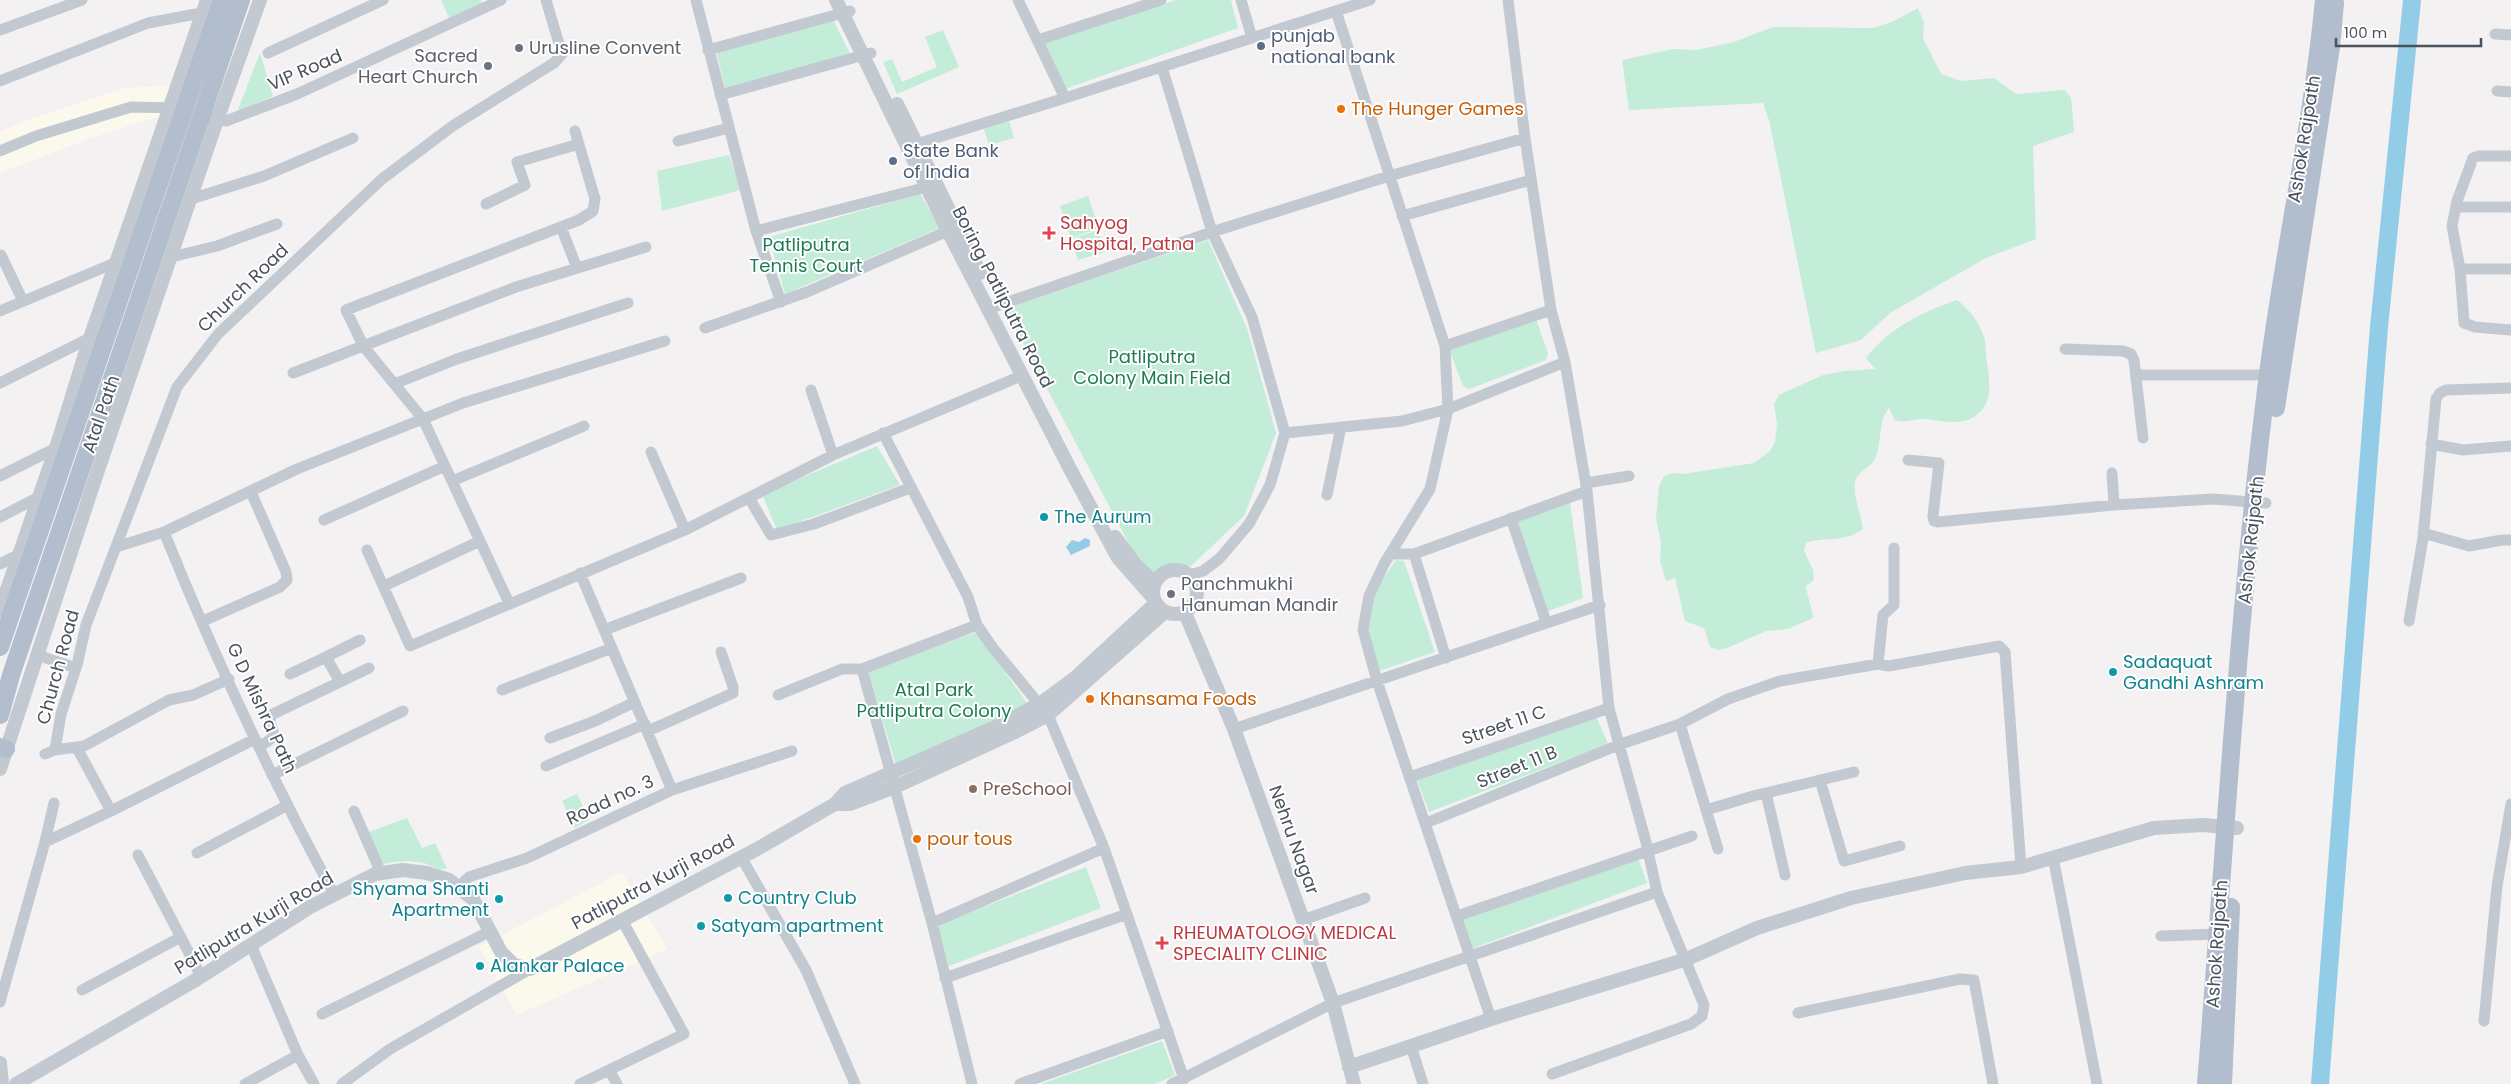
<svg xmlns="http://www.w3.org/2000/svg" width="2511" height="1084" viewBox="0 0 2511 1084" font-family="Poppins,sans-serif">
<rect width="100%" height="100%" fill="#f3f1f1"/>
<path fill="#fbf9ec" d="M177,85L162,117L146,120L91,138L0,173V131L30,119L125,88Z
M622,872L667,949L517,1015L479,947Z"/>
<path fill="#c3edd8" d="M441,0H481L482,3L449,18Z
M1176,0H1231L1238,28L1065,89L1042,42Z
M1918,8L1924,23L1923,38L1941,74L1961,81L1994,78L2016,94L2065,90L2071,98L2074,132L2033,146L2036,239L1986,258L1890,313L1861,340L1816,353L1769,120L1763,103L1629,110L1622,60L1673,49L1696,50L1734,42L1773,27L1873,28L1892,22Z
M834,21L850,54L725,88L716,51Z
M943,30L959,67L897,94L883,62L892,59L902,82L937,67L925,37Z
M260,53L273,96L237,112Z
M1009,121L1014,138L989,145L984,129Z
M729,155L741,190L662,211L657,171Z
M920,194L940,228L785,294L769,237Z
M1088,196L1099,228L1071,238L1060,206Z
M1098,230L1105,252L1078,260L1071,239Z
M1208,240L1248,331L1276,433L1244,516L1191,566L1171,570L1160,579L1136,557L1005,309Z
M1957,300C1969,309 1979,322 1984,337C1986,344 1986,355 1987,363C1990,386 1994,407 1970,419C1957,425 1938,420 1925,419C1914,418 1905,424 1895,420L1889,408C1878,421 1882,441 1876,456C1872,468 1857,470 1855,483C1853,497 1861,514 1863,529C1845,543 1826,536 1806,543L1804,551L1813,570L1814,580L1806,586C1807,597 1812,606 1813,618L1788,629L1766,631L1727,648L1719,650L1710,647L1704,628L1685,621L1675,578L1666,581L1660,561L1661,542L1656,519L1659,486L1664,476L1673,473L1683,474L1754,463L1770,451L1775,442L1777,424L1774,404L1779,395L1823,375L1844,371L1875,369L1866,358C1889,328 1922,312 1957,300Z
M1536,319L1548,353L1546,360L1469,389L1463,386L1449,349Z
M877,446L900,485L777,530L762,494Z
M1570,502L1583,598L1546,612L1518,521Z
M1396,560L1404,561L1435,652L1379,671C1371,649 1363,619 1373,597C1378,584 1388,572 1396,560Z
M977,632L1031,709L898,772L868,671Z
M1596,716L1608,744L1429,812L1417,780Z
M577,794L589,820L575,828L562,801Z
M407,818L422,848L435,843L447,868C439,872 432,865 424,863C408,860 394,861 379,865L366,833Z
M1638,858L1647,883L1471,949L1461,917Z
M1086,867L1101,908L949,966L937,925Z
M1162,1041L1175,1075L1155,1084H1041Z"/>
<path fill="#93cce7" d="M1085,538L1090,540V546L1071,555L1066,547L1072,540L1079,542Z"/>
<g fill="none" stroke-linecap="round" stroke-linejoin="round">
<path stroke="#93cce7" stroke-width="18" d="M2320,1084L2379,327L2412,0"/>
<path stroke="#c2c9d1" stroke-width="11" d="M696,0L756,231L781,302
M1018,0L1065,98
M1241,0L1252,38
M1508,0L1525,138L1551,310L1565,362L1587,491L1609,708L1646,842L1657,892L1704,1005L1702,1016L1691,1024L1552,1074
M1336,11L1445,346L1448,409L1430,489L1384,564L1369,596L1363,630L1377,681L1491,1019
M0,30L82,0
M2495,34L2511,35
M1038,40L1161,0
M708,50L850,11
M268,53L383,0
M1162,67L1212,232L1252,317L1285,433L1270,485L1249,524L1219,559L1203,571L1190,575
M0,81L148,23L196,14H202
M2497,91L2511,92
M720,95L871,53
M211,118L226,121L297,94L501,0
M678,141L729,128
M910,146L1065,98L1370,0
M0,151L36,136L131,107L178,108
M2511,156H2478L2473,158L2457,201L2452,226L2460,269L2464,323L2475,327L2511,330
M191,199L264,176L353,138
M486,204L525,185L517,162L579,144
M2456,207H2511
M1402,216L1531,180
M561,227L577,268
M756,231L927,187
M1,255L23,301
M171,257L217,246L277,224
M2460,269H2511
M988,309L1212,232L1389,176L1525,138
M0,311L117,262
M705,328L807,292L948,231
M1445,346L1551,310
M2065,349L2123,351L2131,354L2134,360L2143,438
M293,373L516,287L646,247
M2136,375H2274
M0,383L90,338
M394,384L457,359L628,303
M811,390L833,455
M883,433L968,597L977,625L993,648L1048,715L1104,848L1184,1079
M1285,433L1402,421L1448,409L1565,362
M2431,444L2463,450L2511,446
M651,452L685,530
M1908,460L1939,463L1933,516L1934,521L1938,522L2114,505L2213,499L2266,503
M2112,473L2114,505
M0,476L56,448
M452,481L584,426
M1586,483L1629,476
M1327,495L1341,427
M749,498L771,535L814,524L910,488
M0,517L39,497
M1511,518L1546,622
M324,520L445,466
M164,532C214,656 271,778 335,896
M2423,533L2469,546L2502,540H2511
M116,547L164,532L297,469L463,403L665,341
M367,550L410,646L685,530L833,455L1021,376
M1390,554H1414L1587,491
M1414,554L1446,658
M0,564L20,554
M384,586L480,541
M509,603L423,419L364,347L346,310L579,220L593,211L595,199L575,131
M203,621L280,587L287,580L286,572L251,492
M2409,621L2423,538L2436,399L2440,393L2446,390L2511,388
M604,630L741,578
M37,655L76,668
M326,657L360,640
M1878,664L1883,615L1894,605V548
M862,669L932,923L972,1084
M290,674L326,657L340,682
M502,690L612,648
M778,695L842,669H862L977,625
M1680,724L1718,849
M1234,729L1600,605
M648,731L733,693V687L721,652
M550,738L595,721L635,702
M259,746C288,733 262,727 273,714L369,668
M55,750L84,746L169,700L193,695L229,679
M45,754L55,750L61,714L77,665L86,625L177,387L218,334L382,179L454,125L554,63L562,54L546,0
M546,766L645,724
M272,775L403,711
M1410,777L1609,708
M1820,780L1844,861L1900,846
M672,790L792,751
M1766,793L1785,875
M1706,810L1753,796L1854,772
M111,811L255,739
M354,811L381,873
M1426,823L1621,744L1680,724L1728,699L1780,681L1878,664L1889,666L1999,646L2005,652L2021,867
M45,842L54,803
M197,853L288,805
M138,855L201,976
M741,857L806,970L855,1084
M2053,857L2097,1084
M458,887L469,877L527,858L672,790L580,573
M1457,916L1692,836
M1303,920L1365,898
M932,923L1104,848
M2161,936L2217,934
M251,945L298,1055L314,1084
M945,978L1127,914
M82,990L181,937
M0,1002L45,842L111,811L77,748
M1798,1013L1960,979L1974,980L1993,1084
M322,1014L491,931
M2484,1021L2497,886L2511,804
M1411,1046L1423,1084
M609,1070L617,1084
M245,1084L298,1055
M342,1084L390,1049L530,969
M580,1084L684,1034L622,920
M1020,1084L1168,1031
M1172,1084L1333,1003L1657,892"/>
<path stroke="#c2c9d1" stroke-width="14" d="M836,0L948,231L1069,467L1118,558L1154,599
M897,104L980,273
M1115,537L1135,564L1155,583
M1153 592a22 22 0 1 1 44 0a22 22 0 1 1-44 0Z
M0,610L56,448L90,338L207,0
M1185,613L1234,729L1333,1003L1354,1084
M0,769L93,485L217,120L260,0
M835,804H850L895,787L1013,733L1048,715L1165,612
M0,1063L2,1084
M1349,1067L1491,1019L1687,959L1757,928L1851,898L1965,873L2021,867L2154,828L2203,825L2237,828
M16,1084L194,981L310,907L375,874L403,870L427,873L449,880L473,899L501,952L514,965L530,969L757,849L835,804L845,793L1000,725L1041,703L1076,677L1156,603"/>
<path stroke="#b2bdcd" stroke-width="18" d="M2276,408L2331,47L2335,3
M0,647L222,0
M0,715L12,672L241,0
M0,747L6,749
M2206,1084C2225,847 2238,610 2268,374C2284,249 2312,126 2324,0
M2223,1084L2231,907"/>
</g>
<g fill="#5c6f8a" stroke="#fff" stroke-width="2">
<circle cx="1261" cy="46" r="5"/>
<circle cx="893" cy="161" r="5"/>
</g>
<g fill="#6b7280" stroke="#fff" stroke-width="2">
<circle cx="519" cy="48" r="5"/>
<circle cx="488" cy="66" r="5"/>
<circle cx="1171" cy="594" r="5"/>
</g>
<g fill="#e8710a" stroke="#fff" stroke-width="2">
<circle cx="1341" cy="109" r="5"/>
<circle cx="1090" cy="699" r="5"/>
<circle cx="917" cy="839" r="5"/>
</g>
<g fill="#e0444e" stroke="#fff" stroke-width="2">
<path d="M1046.5 225.5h5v5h5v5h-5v5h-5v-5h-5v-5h5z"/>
<path d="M1159.5 935.5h5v5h5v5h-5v5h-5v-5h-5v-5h5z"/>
</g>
<g fill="#0f9aa8" stroke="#fff" stroke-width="2">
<circle cx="1044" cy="517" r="5"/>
<circle cx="2113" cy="672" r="5"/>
<circle cx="728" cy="898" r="5"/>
<circle cx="499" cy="899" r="5"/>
<circle cx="701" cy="926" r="5"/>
<circle cx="480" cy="966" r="5"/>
</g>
<circle fill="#8d6e63" stroke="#fff" stroke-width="2" cx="973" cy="789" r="5"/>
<g text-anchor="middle" stroke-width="4" stroke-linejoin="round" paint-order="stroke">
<g font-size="18" fill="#4e5e75" stroke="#fff" text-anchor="start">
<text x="1271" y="42">punjab<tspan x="1271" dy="21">national bank</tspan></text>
<text x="903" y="157">State Bank<tspan x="903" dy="21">of India</tspan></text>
</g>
<g font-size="18" fill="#5b616d" stroke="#fff" text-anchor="start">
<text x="529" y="54">Urusline Convent</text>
<text x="478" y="62" text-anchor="end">Sacred<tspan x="478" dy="21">Heart Church</tspan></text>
<text x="1181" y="590">Panchmukhi<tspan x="1181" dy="21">Hanuman Mandir</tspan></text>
</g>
<g font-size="18" fill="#4a525d" stroke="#fff">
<text transform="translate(305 70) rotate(-23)" y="6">VIP Road</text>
<text transform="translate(2304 139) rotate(-81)" y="6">Ashok Rajpath</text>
<text transform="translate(243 288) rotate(-44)" y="6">Church Road</text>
<text transform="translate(1003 297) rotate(63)" y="6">Boring Patliputra Road</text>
<text transform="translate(101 414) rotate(-71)" y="6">Atal Path</text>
<text transform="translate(2251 540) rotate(-84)" y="6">Ashok Rajpath</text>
<text transform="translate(58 667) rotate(-75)" y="6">Church Road</text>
<text transform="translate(262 708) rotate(65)" y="6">G D Mishra Path</text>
<text transform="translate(1504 725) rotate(-19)" y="6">Street 11 C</text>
<text transform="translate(1517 767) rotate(-22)" y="6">Street 11 B</text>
<text transform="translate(610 800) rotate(-25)" y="6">Road no. 3</text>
<text transform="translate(1294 840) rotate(70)" y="6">Nehru Nagar</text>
<text transform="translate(653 882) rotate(-28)" y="6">Patliputra Kurji Road</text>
<text transform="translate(254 923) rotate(-31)" y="6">Patliputra Kurji Road</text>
<text transform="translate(2217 944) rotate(-86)" y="6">Ashok Rajpath</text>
</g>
<g font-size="18" fill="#c56008" stroke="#fff" text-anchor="start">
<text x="1351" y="115">The Hunger Games</text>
<text x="1100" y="705">Khansama Foods</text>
<text x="927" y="845">pour tous</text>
</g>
<g font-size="18" fill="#be3a42" stroke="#fff" text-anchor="start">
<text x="1060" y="229">Sahyog<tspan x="1060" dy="21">Hospital, Patna</tspan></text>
<text x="1173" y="939">RHEUMATOLOGY MEDICAL<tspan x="1173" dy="21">SPECIALITY CLINIC</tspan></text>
</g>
<g font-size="18" fill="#1d7b57" stroke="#fff">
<text x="806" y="251">Patliputra<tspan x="806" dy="21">Tennis Court</tspan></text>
<text x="1152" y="363">Patliputra<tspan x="1152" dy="21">Colony Main Field</tspan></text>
<text x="934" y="696">Atal Park<tspan x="934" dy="21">Patliputra Colony</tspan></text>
</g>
<g font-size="18" fill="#0d838f" stroke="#fff" text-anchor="start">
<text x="1054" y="523">The Aurum</text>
<text x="2123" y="668">Sadaquat<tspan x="2123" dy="21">Gandhi Ashram</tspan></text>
<text x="489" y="895" text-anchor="end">Shyama Shanti<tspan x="489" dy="21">Apartment</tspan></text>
<text x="738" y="904">Country Club</text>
<text x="711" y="932">Satyam apartment</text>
<text x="490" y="972">Alankar Palace</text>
</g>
<g font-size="18" fill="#785e54" stroke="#fff" text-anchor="start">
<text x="983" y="795">PreSchool</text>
</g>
</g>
<path d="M2336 38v8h145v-8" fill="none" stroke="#4a525d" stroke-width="2.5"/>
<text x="2344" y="38" font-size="15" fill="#4a525d" stroke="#ffffff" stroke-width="4" paint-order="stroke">100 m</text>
</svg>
